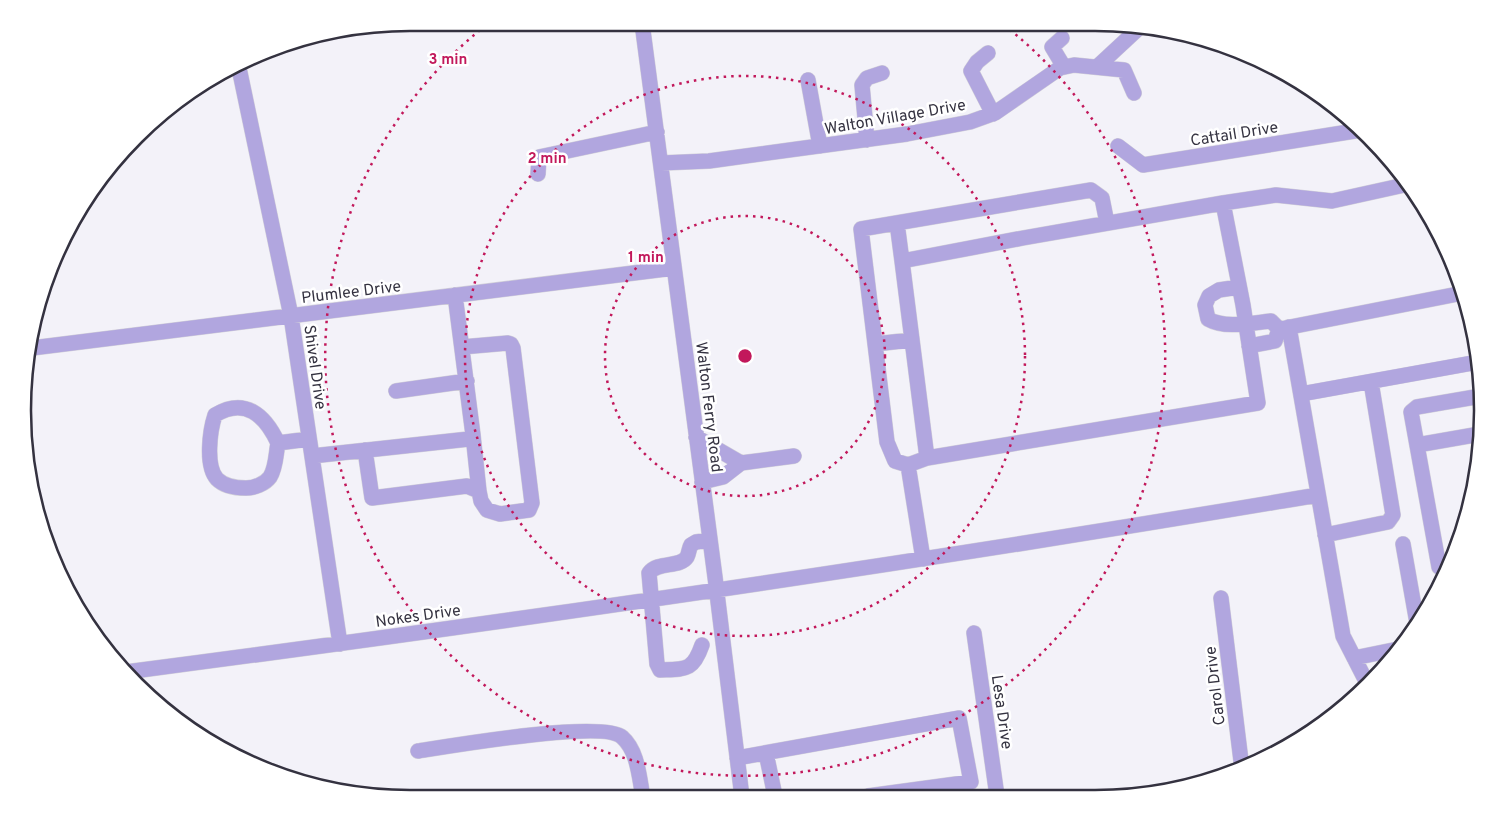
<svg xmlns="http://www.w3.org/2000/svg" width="1505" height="821" viewBox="0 0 1505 821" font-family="Overpass,sans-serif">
<rect width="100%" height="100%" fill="#f3f2f9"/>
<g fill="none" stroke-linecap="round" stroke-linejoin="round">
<g stroke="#d1cfd8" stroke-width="16">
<path id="minor" d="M642,23L715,577L742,797
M1062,38L1052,47L1064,67
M988,53L977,62L971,71L993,114
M1098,66L1140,27
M239,68L291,316L340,644
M808,80L820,146
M867,140L862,85L867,78L882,73
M1118,146L1143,165L1361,130
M661,163L709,161L907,134L970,122L995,113L1060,68L1074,65L1124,70L1134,93
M538,174L539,157L657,132
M1223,203L1276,195L1332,201L1409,184
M897,223L902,261
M1239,287L1219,290L1209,296L1205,305L1208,319C1225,329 1251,323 1271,321L1279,329
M1289,327L1343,636L1367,683
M1280,329L1463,293
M875,344L911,340
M1249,346L1275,341L1279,329
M32,348L674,268
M396,391L467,381
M1301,394L1478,362
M473,435L479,491
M696,437L741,463
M278,443C276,453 276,468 270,477C265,484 254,488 246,488C236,488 225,487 217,479C205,466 210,430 215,415C245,397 265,415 278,443L309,439
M1417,445L1480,434
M365,450L372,498L467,486L479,491L481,501L487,510L500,514L529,510L532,503L513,348L511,344L508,343L462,347
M312,456L469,439L473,435L455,295
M908,465L895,461L887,442L861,229L1091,190L1102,198L1107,223
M702,482L723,477L741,463L794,456
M1325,535L1388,522L1393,515L1371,382
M1403,544L1417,623
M923,559L908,465L927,458L902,261L1023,238L1223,203L1243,305L1258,403L927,458
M1446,570L1439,567L1411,412L1417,407L1481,396
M1221,598L1242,769
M974,633L997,796
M702,645C693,671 686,669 660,670L657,664L649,573C658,561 680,568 687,557C689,553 689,548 691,545L696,542L710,540
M1354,658L1398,649
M126,672C524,620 922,562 1318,495
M418,751C450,746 603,720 622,737C638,751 639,777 643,797
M766,753L775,796
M737,758L959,718L971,782L868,796"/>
</g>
<use href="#minor" stroke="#b1a6df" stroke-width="15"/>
</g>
<g fill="none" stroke="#c2185b" stroke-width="2.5" stroke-dasharray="2.5 5">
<circle cx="745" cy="356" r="140"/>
<circle cx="745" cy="356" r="280"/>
<path d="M1004 25A420 420 0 1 1 489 23"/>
</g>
<g text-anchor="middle" stroke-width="5" stroke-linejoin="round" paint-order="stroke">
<g font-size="16" fill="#343240" stroke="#fff">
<text transform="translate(895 116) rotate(-10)" y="6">Walton Village Drive</text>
<text transform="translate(1234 133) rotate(-9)" y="6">Cattail Drive</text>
<text transform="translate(351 291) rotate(-7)" y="6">Plumlee Drive</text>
<text transform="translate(316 367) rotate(82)" y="6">Shivel Drive</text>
<text transform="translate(710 407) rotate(83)" y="6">Walton Ferry Road</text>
<text transform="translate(418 615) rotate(-8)" y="6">Nokes Drive</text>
<text transform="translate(1214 686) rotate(-97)" y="6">Carol Drive</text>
<text transform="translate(1003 712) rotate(82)" y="6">Lesa Drive</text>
</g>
</g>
<path d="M0 0H1505V821H0ZM410 31H1095A379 379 0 0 1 1474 410V411A379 379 0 0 1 1095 790H410A379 379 0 0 1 31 411V410A379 379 0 0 1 410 31Z" fill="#fff" fill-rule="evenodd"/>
<path fill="none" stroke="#343240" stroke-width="2.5" d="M410 31H1095A379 379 0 0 1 1474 410V411A379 379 0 0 1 1095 790H410A379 379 0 0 1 31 411V410A379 379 0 0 1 410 31Z"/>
<circle cx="745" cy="356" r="8" fill="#c2185b" stroke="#fff" stroke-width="2.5"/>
<g font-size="15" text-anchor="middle" font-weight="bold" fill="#c2185b" stroke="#fff" stroke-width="5" stroke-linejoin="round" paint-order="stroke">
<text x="448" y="64">3 min</text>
<text x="547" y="163">2 min</text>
<text x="646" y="262">1 min</text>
</g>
</svg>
